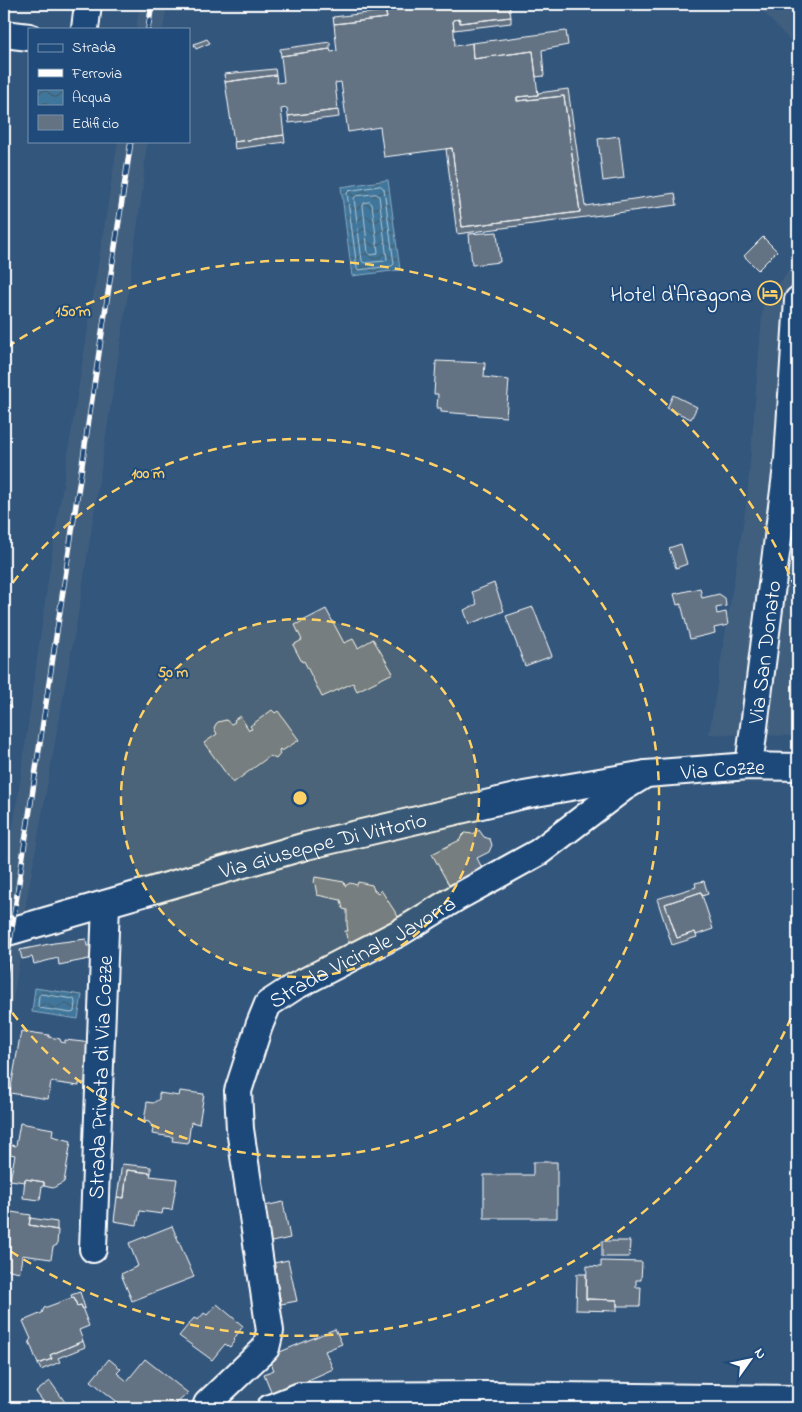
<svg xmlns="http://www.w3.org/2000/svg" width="802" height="1412" viewBox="0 0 802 1412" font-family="'Indie Flower',sans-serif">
<defs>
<pattern id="water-waves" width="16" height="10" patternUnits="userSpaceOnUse" patternTransform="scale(1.25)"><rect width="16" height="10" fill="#3f769b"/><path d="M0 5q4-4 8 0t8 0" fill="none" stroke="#465f70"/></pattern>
</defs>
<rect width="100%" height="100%" fill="#33567d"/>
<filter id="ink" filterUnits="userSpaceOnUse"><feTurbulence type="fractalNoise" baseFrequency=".02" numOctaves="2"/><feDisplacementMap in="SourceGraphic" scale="10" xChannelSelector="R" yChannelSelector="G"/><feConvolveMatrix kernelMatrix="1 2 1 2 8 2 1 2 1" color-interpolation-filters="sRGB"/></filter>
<g filter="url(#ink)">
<path fill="#415f7f" d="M140,4H167L163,29H136Z
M756,4H798V49Z
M118,141H147L142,193L126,307L80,603L26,904L21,951L4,1053V878L19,790L51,559Z
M798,258V736L709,734L747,499L763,305Z"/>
<path fill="url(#water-waves)" stroke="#8cadc3" d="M388,180L400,270L352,276L341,187Z
M35,988L82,995L78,1019L32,1012Z"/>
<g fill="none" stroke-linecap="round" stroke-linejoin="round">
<path stroke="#b2c8d7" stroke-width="1" d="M381,186L384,189L394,264L392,266L358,270L357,268L347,193L349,191Z
M376,194L379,196L387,259L385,261L364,263L362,261L354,198L356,196Z
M370,202L372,204L378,252L377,254L371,255L368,253L363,205L364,203Z
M41,994L74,999L75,1002L74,1012L71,1013L39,1008L38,1006L39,996Z"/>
</g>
<path fill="#637383" stroke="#fff" d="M398,4H509L511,17L460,23V19L453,20L455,46L472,43L473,59L533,51L538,95L517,97V101L564,96L580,212L462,227L452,148L384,157L380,127L348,132L341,82L335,83L338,110L288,116L287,108L281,109L284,135L234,142L225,82L276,75L277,83L284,82L281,56L330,49L331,52L337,51L334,24L387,18L385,7Z
M385,11L387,18L334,24L333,17Z
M511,17V23L454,30L453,20L460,19V23Z
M566,31L568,45L542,50L544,76L536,77L533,51L473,59L472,43Z
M207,39L210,43L196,49L194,44Z
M330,42V49L281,56L280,49Z
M275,69L276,75L225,82L224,74Z
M568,89L585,206L675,193L677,205L457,234L446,149L452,148L462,227L580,212L564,96L517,101V97L538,95V93Z
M338,110L339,117L289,123L288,116Z
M284,135L285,142L235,149L234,142Z
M619,136L624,178L603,181L598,139Z
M497,232L500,262L472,265L469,234Z
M763,237L777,251L758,270L744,256Z
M436,361L485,363L484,377L509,380L506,417L441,412V408H437L438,394H434Z
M673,395L697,407L691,419L667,408Z
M681,544L687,564L676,568L669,548Z
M494,583L504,611L469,624L464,610L477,604L472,592Z
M700,588L702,598L719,594L725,598L726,606L716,608L717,614L726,612L728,625L714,628L715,633L690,639L681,604L677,605L674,594Z
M533,607L552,656L525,666L506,616Z
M326,609L344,643L353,639L358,648L373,639L393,673L357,691L353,683L322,697L304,661L302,662L293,645L302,640L295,625Z
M4,693L11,708L4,711Z
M272,710L275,713L278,711L299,740L282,751L280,749L279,750L280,754L276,759L270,756L233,783L204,743L217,734L214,728L216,724L218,722L226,720L231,724L235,722L234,720L240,716L249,730L252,729L250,726Z
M479,830L484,837L490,839L492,845L489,852L477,858L482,868L449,885L432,854L460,840L461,837L465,833L473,834Z
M315,877L344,882L345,886L350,883L357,885L358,882L372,885L374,890L378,893L381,890L399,918L374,935L349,945L345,931H348L347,925V910L343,909L341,900L317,895L315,884L314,883Z
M704,881L708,894L702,896L701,892L665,904L677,938L695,932L697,937L672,945L657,899L696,887L695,883Z
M701,892L713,929L696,935L695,932L677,938L665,904Z
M86,939L87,946H93L94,958L59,965L58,958L34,964L32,957L22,959L20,950L54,943Z
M21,1031L49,1035V1037L60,1039L61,1042L65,1043V1040L92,1043L85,1083H79V1086L51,1082L48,1099L10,1093Z
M180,1091L204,1094L199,1124L191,1122L188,1143L172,1141L173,1137L152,1134L153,1128L149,1122L144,1121L147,1102L153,1103L159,1099V1093L179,1096Z
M20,1123L53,1129L52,1136L71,1141L64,1182L53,1188L44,1186V1182L25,1179V1182L10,1180L15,1155L10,1154L11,1145L16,1146Z
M533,1162H557V1218H484V1175H533Z
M122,1164L151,1167V1173L127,1170L124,1198L117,1197Z
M127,1170L151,1173L150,1176L177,1179L172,1210L163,1209L162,1214L140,1211L137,1225L114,1221L117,1197L124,1198Z
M25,1179L44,1182V1186H42L40,1200L23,1198Z
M283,1202L290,1238L267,1243L260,1207Z
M4,1211L11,1212L9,1221H4Z
M11,1212L31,1215L29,1225L58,1230L57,1245L53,1247L51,1259L22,1255L20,1272L4,1269V1221H9Z
M30,1218L57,1222V1230L29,1225Z
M172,1226L194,1277L132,1301L121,1274L138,1266L129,1243Z
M602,1241H630L629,1257H602Z
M288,1260L297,1301L281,1304L274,1263Z
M601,1261L642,1262L641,1280H636V1287H641L640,1306H617V1300L586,1299L587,1266L601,1267Z
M577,1274H586V1299L617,1300V1311L576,1310Z
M80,1292L85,1308L83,1309L81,1305L77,1306L74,1297L72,1298L71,1295Z
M74,1297L77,1306L81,1305L89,1326L79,1330L83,1341L50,1355L52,1359L38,1364L29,1341L31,1339L23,1321L42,1313L44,1308Z
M217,1304L243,1326L234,1339L235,1340L230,1347L225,1344L212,1360L179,1336L194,1318L198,1320L204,1313L207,1315Z
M335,1329L342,1344L325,1351L333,1369L273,1396L264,1374L274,1370L268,1357Z
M83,1341L85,1347L58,1358L60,1362L41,1370L38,1364L52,1359L50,1355Z
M109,1359L121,1369L117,1373L127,1381L145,1359L188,1393L176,1404L178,1406L175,1408H125L91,1381Z
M50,1381L65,1402L59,1406L61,1408H48L36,1392Z"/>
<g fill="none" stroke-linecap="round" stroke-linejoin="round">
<g stroke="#fff" stroke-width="30">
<g id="minor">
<path d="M85,29L88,4"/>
<path d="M4,34L29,37"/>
<path id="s1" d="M749,766L788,459L798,300"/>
<path id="s2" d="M4,933L306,846L524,795L646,774L749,766L798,767"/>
<path id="s3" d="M93,1249L106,904"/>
<path id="s4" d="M206,1408L207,1404L266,1348L270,1331L240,1129L238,1091L259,1026L268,1004L294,987L399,933L456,898L539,852L623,788L646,774"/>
<path d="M270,1408L300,1396L487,1395L798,1399"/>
</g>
</g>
<use href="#minor" stroke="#1f4a7a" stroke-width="26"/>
<g stroke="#fff" stroke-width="5.5">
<path id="rail" d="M148,29L152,4
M4,981L131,141"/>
</g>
<use href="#rail" stroke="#1f4a7a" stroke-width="4" stroke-dasharray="11" stroke-linecap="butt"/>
</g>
</g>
<circle cx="300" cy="798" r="179" fill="#ffd166" fill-opacity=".12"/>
<g fill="none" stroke="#ffd166" stroke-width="2.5" stroke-dasharray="9 6">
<circle cx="300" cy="798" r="179"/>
<path d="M4 595A359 359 0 1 1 4 1001"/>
<path d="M797 1004A538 538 0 0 1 7 1249M7 347A538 538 0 0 1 797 592"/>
</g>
<defs>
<g id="hotel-ring" transform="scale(1.25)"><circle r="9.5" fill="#1f4a7a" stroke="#ffd166" stroke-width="1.5"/><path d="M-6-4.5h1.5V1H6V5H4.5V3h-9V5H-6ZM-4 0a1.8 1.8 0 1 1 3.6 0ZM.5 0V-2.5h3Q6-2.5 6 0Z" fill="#ffd166"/></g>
</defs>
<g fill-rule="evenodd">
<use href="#hotel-ring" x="770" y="293"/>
</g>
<g text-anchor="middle" stroke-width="4" stroke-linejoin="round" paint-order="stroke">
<g font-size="22" fill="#fff" stroke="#1f4a7a" text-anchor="end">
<text x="752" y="301">Hotel d'Aragona</text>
</g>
<g font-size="22" fill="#fff" stroke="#1f4a7a">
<text dy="8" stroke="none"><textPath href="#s1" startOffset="115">Via San Donato</textPath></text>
<text dy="8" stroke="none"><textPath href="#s2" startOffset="739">Via Cozze</textPath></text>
<text dy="8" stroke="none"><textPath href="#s2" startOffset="331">Via Giuseppe Di Vittorio</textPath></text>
<text dy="8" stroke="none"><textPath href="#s4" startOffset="545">Strada Vicinale Javorra</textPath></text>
<text dy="8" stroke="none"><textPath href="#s3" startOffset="172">Strada Privata di Via Cozze</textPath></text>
</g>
</g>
<circle cx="300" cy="798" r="8" fill="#ffd166" stroke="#1f4a7a" stroke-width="2.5"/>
<g font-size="15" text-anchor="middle" font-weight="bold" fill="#ffd166" stroke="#1f4a7a" stroke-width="4" stroke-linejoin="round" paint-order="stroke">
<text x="73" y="316">150 m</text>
<text x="148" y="478">100 m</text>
<text x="173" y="677">50 m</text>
</g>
<rect width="802" height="1412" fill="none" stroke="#1f4a7a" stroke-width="20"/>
<rect x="10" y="10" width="782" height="1392" fill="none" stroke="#fff" stroke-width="2" filter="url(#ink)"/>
<rect x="28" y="28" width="162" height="115" fill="#1f4a7a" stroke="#7992af"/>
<rect x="38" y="44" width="25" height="8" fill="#1f4a7a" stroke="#7992af"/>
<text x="72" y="52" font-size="15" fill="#ffffff">Strada</text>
<rect x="38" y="69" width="25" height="8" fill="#ffffff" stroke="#7992af"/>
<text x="72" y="78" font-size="15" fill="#ffffff">Ferrovia</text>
<rect x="38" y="90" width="25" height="15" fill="url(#water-waves)" stroke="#7992af"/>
<text x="72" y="102" font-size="15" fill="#ffffff">Acqua</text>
<rect x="38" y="115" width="25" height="15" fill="#637383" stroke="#7992af"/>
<text x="72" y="128" font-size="15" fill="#ffffff">Edificio</text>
<g transform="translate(750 1360) rotate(57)" stroke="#1f4a7a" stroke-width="4" paint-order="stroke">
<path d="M0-4L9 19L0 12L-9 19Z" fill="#ffffff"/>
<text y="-8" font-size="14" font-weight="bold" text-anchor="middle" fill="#ffffff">N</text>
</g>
</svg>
